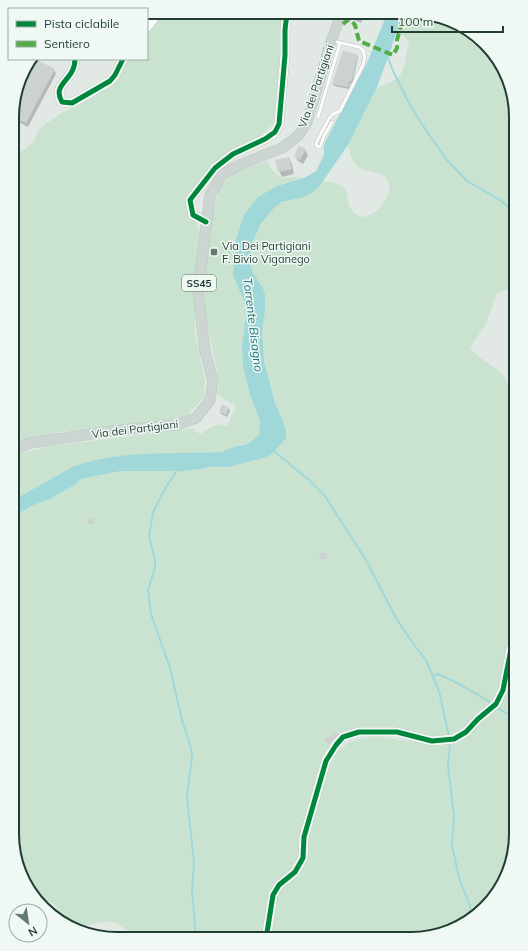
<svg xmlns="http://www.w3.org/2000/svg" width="528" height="951" viewBox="0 0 528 951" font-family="Mulish,sans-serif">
<rect width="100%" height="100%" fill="#e2e9e5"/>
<path fill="#cae3d0" d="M165,12L286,13L275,113L273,124L259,137L221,158L202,177L186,199L187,210L195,221L201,235L195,296V333L205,381L204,397L187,415L173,420L61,432L30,438L12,444L13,159L16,155L33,143L39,129L43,126L60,114L93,97L116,81L129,59H147V32Z
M402,14H431L480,38L510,83L516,117V292L505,290L497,294L485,326L470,347C477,359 492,363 502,374C509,382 512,393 516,403V631L507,648L499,688L492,701L475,715L463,729L453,735L432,736L398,728L358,727L341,733L332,742L322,759L300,836L298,857L291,869L276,882L269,894L262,939L139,938L116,923L108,921L83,926L82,928L61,919L56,906L33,892L18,868L12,834V518L31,506L50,499L76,484L81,479L121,471L229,467L264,458L283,421C270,393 262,362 262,331C262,316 267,303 263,289C261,283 256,278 253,273C249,266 250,254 251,246C253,235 265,219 272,210C280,200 292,202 302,197C310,193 318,188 324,181L339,184L346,190L349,206L354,213L361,217C371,216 379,210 384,202C388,196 390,191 389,185C387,170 367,174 358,167C351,162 350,152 348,145L377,87C409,79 402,68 409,42L404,36L396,33Z
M267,161C270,166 274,173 279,176C286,181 296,174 304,178L277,186L233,275L244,301L246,315L242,345L243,367L250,395L260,421L259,435L248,444L234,447L221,452L121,456L101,459L72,467L12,501V455L51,446L187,429L192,428L200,434L217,424L227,426L236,406L218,395L219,382L205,313L204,277L214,205L220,186L234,173Z
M516,647V841L494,898L445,933L411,939H269L276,899L281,889L301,869L308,858L309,832L323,784L336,753L349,742L363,738L382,737L443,746L453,744L466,737L497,707Z"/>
<path fill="#a0d8da" d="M387,14H402L390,52L377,87L348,145L319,187L310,194L301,198L282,202L274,208L261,224L251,245L250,261L252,271L263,288L265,295V311L262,331L264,361L275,403L283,421L286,431V438L273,453L264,458L229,467H213L184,471H121L81,479L76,484L50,499L31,506L12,518V501L72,467C118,450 172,454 221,452L234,447L248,444L259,435L260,421L250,395L243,367L242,345L246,315L244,301L233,275L236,239L244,215L258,197L277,186L304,178L316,171L324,155V144L367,63Z"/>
<path fill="#0003" d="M350,13L364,14H365L361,23L356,21Z
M357,56L358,58L352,84L350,83L349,89L334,86L333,83Z
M32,59L54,70L56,74L28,127L13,119V104L23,70Z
M305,150L308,155L303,164L298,161L295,156Z
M289,158L292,164L294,174L282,177L279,171Z
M229,408L230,411L227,417L221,414L220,411Z"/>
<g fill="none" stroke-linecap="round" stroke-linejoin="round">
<path stroke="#a0d8da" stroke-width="2" d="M387,55L394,73L411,107L429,135L447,160L467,181L500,200L516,213
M274,451L309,480L325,496L367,562L396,618L414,645L426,660L439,691L449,737
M178,469L166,487L153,512L149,537L155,559V568L148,590L151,614L170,668L182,720L191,748L192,757L187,797L194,862L192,890L196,938
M433,676L438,674C458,682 475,693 493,704
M496,707L516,719
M450,743L448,766L454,816L452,845L459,878L470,906L471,914"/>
</g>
<path fill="#ccd2cf" d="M343,50L358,55L351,82L349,81L348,87L332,84Z
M32,59H35L55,69L26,123L13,117V104L23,70Z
M299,146L306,149L300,160L294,156Z
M289,157L292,169L278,172L275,160Z
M222,404L229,408L226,415L219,412Z
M94,518V524H88V519Z
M326,552L327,559H320L319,553Z
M336,731L339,736L328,745L324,740Z"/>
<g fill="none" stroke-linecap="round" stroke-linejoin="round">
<g stroke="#bfc6c2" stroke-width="4">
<path id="lane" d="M318,117L340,43
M332,122L324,136L320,147H318L316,145L317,141L330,117L333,114L340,111L363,65L365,57L363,50L359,47L333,41"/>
</g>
<g stroke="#bec6c2" stroke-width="10">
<path id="secondary" d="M147,27L155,17V12
M75,59C75,81 51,83 62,102L72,103L110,81L115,75L123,59
M206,222L193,215L190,200L215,168L233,154L265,139L275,132L279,124L285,55V30L287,13
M266,939L273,895L279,885L295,872L303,858L304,837L326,761L336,745L343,737L359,732H397L432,741L454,739L466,732L478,719L496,704L503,690L511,649L516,640"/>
</g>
<g stroke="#bbc5c1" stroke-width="11">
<path id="primary" d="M12,450L30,443L112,431L176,425L196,418L210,400L213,381L205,351L198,292L210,195L222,175L237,166L282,148L298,136L307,122L331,41L342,13"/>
</g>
<use href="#lane" stroke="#fbfcfb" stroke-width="3"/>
<use href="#secondary" stroke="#fbfcfb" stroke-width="9"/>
<use href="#primary" stroke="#cdd5d2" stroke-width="10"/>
<path stroke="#52ad45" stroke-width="4" stroke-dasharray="8 4" stroke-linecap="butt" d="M343,24L348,20H351L355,25L359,41L393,55L397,48V40L404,14"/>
<g stroke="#f0f8f3" stroke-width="8">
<path id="cycleway" d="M75,59C75,81 51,83 62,102L72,103L110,81L115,75L123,59
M206,222L193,215L190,200L215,168L233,154L265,139L275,132L279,124L285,55V30L287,13
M266,939L273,895L279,885L295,872L303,858L304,837L326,761L336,745L343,737L359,732H397L432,741L454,739L466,732L478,719L496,704L503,690L511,649L516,640"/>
</g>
<use href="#cycleway" stroke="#00873e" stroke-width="5"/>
</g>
<rect fill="#637971" stroke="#f0f8f3" stroke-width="1.5" x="210" y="248" width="8" height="8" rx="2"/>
<g text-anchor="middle" stroke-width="3" stroke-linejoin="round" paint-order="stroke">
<rect fill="#f0f8f3" stroke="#5e756c" stroke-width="1" x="182" y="275" width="34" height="16" rx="3"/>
<g font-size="10" font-weight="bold" fill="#1f3d32">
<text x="199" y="287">SS45</text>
</g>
<g font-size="11" fill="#1f3d32" stroke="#f0f8f3">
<text transform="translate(316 86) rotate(-71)" y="4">Via dei Partigiani</text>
<text transform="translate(135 429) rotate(-7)" y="4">Via dei Partigiani</text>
</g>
<g font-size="11" fill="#1f3d32" stroke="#f0f8f3" text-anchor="start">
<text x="222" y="250">Via Dei Partigiani<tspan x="222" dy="13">F. Bivio Viganego</tspan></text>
</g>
<g font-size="12" font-style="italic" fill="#16747c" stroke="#f0f8f3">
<text transform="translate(253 325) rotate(83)" y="4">Torrente Bisagno</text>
</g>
</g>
<path d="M0 0H528V951H0ZM117 19H411A98 98 0 0 1 509 117V834A98 98 0 0 1 411 932H117A98 98 0 0 1 19 834V117A98 98 0 0 1 117 19Z" fill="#f0f8f3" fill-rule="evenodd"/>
<path fill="none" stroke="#1f3d32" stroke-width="2" d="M117 19H411A98 98 0 0 1 509 117V834A98 98 0 0 1 411 932H117A98 98 0 0 1 19 834V117A98 98 0 0 1 117 19Z"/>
<rect x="8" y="8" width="140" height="52" fill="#f0f8f3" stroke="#9cada6"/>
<rect x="16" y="21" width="20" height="6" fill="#00873e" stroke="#9cada6"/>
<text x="44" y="28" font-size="12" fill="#1f3d32">Pista ciclabile</text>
<rect x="16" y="41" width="20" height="6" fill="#52ad45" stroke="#9cada6"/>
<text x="44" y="48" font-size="12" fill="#1f3d32">Sentiero</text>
<g transform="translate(28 923) rotate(150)"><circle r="19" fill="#f0f8f3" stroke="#9cada6"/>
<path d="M0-3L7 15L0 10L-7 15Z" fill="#637971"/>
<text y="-6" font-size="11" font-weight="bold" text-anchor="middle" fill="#1f3d32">N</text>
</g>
<path d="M392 26v6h111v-6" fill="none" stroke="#1f3d32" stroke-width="2"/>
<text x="398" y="26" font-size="12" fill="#1f3d32" stroke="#f0f8f3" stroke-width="3" paint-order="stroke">100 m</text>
</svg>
